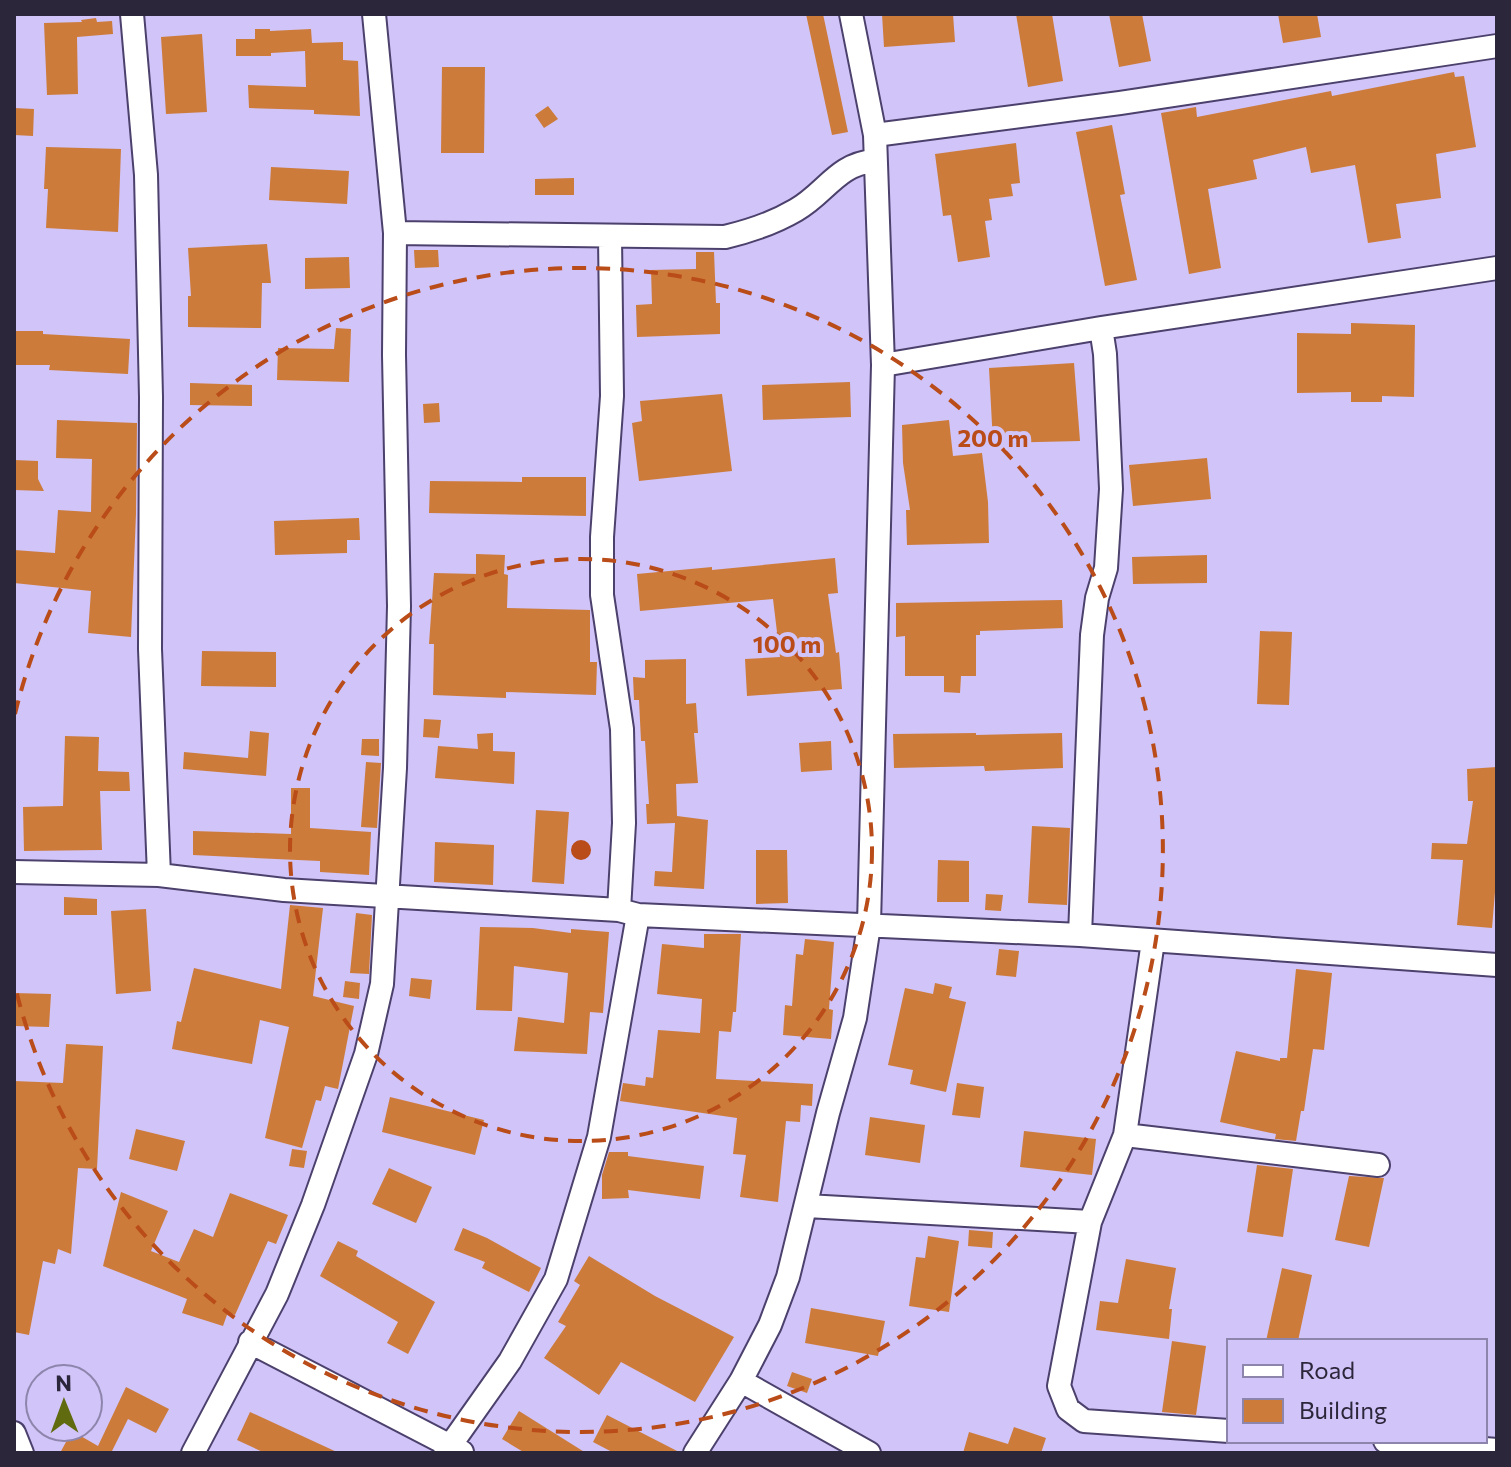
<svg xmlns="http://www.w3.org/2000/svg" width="1511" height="1467" viewBox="0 0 1511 1467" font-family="Commissioner,sans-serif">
<rect width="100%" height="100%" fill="#d0c4f8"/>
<path fill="#cd7b3a" d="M806,14H823L848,132L832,135Z
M882,14H953L955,42L884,47Z
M1016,14H1052L1063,81L1028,87Z
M1109,14H1142L1151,61L1119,67Z
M1278,14H1317L1321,37L1283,43Z
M96,18L97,22L112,21L113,34L77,37L78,94L47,95L44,23L82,22L81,20Z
M255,29H270V31L311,29L312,43L343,42V60L358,61L360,116L314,114V110L249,108L248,85L306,87L305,51L271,53V56H236V39H255Z
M202,34L207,112L166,114L161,37Z
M442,67H485L484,153H441Z
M1454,72L1455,77L1464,76L1476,147L1436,154L1441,198L1396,204L1401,238L1368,243L1355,165L1311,173L1306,147L1253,160L1257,179L1208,189L1221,268L1189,274L1161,113L1196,107L1197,117L1331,91L1332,96Z
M548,106L558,119L544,128L535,115Z
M14,108L34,109L33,136L14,135Z
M1112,125L1125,194L1120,195L1137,280L1105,286L1076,132Z
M1016,143L1020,183L1011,184L1013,196L989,199L992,220L985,221L990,257L958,262L951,215L943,216L935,154Z
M46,147L121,149L118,232L46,228L48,189H44Z
M271,167L349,171L347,204L269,200Z
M574,178V195H535V179Z
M267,244L271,283H262L261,328L188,327V296H191L188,248Z
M414,250H438L439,267L415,268Z
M696,252H714L716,303H720V334L637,337L636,305L652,304L651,270L696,269Z
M349,257L350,288L305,289V258Z
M1351,323L1415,325L1414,397L1382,396V402H1351V392L1297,393V333L1351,334Z
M336,328L351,329L349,382L277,380L278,348L334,349Z
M14,331H43V334L130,339L128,374L49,370L50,365H14Z
M1074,363L1080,441L993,443L989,368Z
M850,382L851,417L763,420L762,385Z
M190,383L252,385V406L190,405Z
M722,394L732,471L639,481L632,423L642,421L640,401Z
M439,403L440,422L424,423L423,404Z
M57,420L137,423L136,514L131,637L88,633L91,591L14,583V550L55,553L58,510L91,512L92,459L56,458Z
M949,420L953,456L982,453L988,502L989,543L907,545L906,510H910L903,463L902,425Z
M1207,458L1211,499L1133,506L1129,465Z
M14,460L38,461V479L44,491L14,490Z
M522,477H586V516L429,513L430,481L522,482Z
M359,518L360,540H347V553L275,555L274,521Z
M476,554L505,555L504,574L508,575L507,608L590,610V662H597L596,695L506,692V698L433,695L434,644H429L434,573L476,574Z
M1207,555V583L1133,584L1132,557Z
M835,558L838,593L828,594L836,653L839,652L842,689L747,696L745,659L780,657L773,599L640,611L637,574L712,567V570Z
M1062,600L1063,628L980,631V635H976V676H961L960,693L944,692V676H905V636L896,637V603Z
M1260,631L1292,632L1289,705L1257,704Z
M202,651L276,652V687L201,686Z
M686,659V704L696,703L698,733H694L698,783L676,784L677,816L708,820L704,889L654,886L655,871L672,872L675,823L647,824L646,804H649L645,741H641L639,700H634L633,677L645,678V660Z
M424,719L441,720L439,738L423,737Z
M250,731L269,733L266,776L183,769L184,752L248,758Z
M493,733V751L515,752L514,784L435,778L438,746L478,749L477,734Z
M976,733V735L1062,733L1063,768L985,771L984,766L894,768L893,734Z
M65,736L99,737L98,771L129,772L130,791H100L102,850L24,851L23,807L63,806Z
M362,739H379V756L361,755Z
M831,741L832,770L801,772L799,743Z
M366,762L381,763L377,828L361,827Z
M1497,767V868L1492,928L1457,925L1463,860L1431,859L1432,843L1467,844L1473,801H1468L1467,769Z
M291,788H310V828L371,832L369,875L320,872V861L193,855V831L291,834Z
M536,810L569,812L564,884L532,882Z
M1032,826L1070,828L1067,905L1028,903Z
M435,842L494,845L493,885L434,882Z
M756,850H787L788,903L756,904Z
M938,860L969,861V902H937Z
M986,894L1003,895L1001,911L985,910Z
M64,897L97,899V915H64Z
M290,905L323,908L313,996L354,1006L338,1089L325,1086L321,1101L316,1100L302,1148L265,1138L289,1027L260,1020L252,1064L172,1049L177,1021L181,1022L194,968L281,989Z
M146,909L151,991L116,994L111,911Z
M356,913L372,915L369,974L350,973Z
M480,927L533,928L571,933V929L609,932L603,1013L590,1012L587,1054L514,1051L518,1017L564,1023L568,973L514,966L512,1011L476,1010Z
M704,934H741L736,1012H733L731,1032L719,1031L716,1079L813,1084L812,1106L801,1105L800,1122L786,1121L778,1202L740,1197L746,1155L733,1154L737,1118L620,1101L623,1083L645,1086L646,1077L653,1078L658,1030L700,1033L702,999L657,994L662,944L704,948Z
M805,939L834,942L829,1009L833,1010L831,1039L783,1035L785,1005L792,1006L796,954L803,955Z
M999,949L1019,951L1016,977L996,975Z
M1296,969L1332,973L1324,1050L1313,1049L1304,1111H1301L1296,1141L1275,1139L1276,1134L1220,1122L1236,1051L1280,1061V1058H1287Z
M411,978L432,980L430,999L409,996Z
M345,981L360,983L359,999L343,997Z
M935,983L952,987L949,998L966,1002L946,1092L910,1084L913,1070L888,1065L905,988L933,994Z
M14,993L51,994L49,1027L14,1026Z
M66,1044L103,1046L97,1169L78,1168L71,1254L58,1249L55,1264L43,1261L29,1335L14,1332V1081L63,1083Z
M957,1083L984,1087L980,1118L952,1115Z
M390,1097L484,1120L475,1155L382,1132Z
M870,1117L925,1125L920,1163L865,1155Z
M136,1129L185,1141L177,1171L129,1159Z
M1024,1131L1096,1139L1092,1175L1020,1167Z
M292,1149L307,1151L304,1168L289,1166Z
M609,1152H628V1156L704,1166L700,1199L628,1190L629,1198L602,1199V1175Z
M1257,1165L1293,1169L1283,1237L1247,1232Z
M389,1168L432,1187L416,1223L372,1204Z
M1349,1176L1384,1178L1369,1247L1335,1240Z
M121,1192L168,1211L151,1251L179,1262L194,1229L213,1237L230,1193L288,1215L276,1244L268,1241L235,1315L228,1312L223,1326L182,1313L187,1299L103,1266Z
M463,1228L487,1238L541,1268L529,1292L482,1268L485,1262L454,1250Z
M969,1230L993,1232L992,1248L968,1246Z
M928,1236L959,1241L949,1312L909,1306L916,1257L925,1258Z
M338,1241L358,1251L356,1256L435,1302L408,1354L387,1343L398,1322L320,1276Z
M589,1256L655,1296L734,1337L695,1402L621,1362L599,1395L544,1358L566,1326L558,1322L580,1285L574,1281Z
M1126,1259L1176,1268L1169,1309H1172L1169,1339L1096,1330L1100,1301L1118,1303Z
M1282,1268L1312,1275L1298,1341H1266Z
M811,1308L885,1321L878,1356L805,1343Z
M1172,1341L1206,1346L1196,1415L1162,1412Z
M792,1372L812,1379L807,1393L787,1386Z
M126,1387L169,1409L156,1433L128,1419L111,1453H60L72,1431L98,1446Z
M519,1411L586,1453H525L502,1439Z
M250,1412L339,1453H265L237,1440Z
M607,1415L681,1453H614L593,1442Z
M1014,1427L1046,1438L1041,1453H963L969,1432L1008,1444Z"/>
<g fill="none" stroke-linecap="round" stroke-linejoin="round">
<g stroke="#4c406c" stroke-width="26">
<path id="street" d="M132,14L146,175L151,397L150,649L159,875
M875,135L1120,103L1497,46
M395,233L725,237C750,231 774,223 796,210C826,193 837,164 874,161
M610,237L612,396L602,537V595L622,729L624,823L619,910
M883,365L1101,328L1497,268
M14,872L159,875L284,890L619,910L638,915L1080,935L1497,965
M1080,935L1092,635L1097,598L1106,568L1111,489L1105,354L1101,328
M1125,1135L1378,1165
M807,1206L1090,1222L1125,1135L1153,941
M1090,1222L1059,1386L1068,1409L1084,1421L1229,1431
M250,1342L462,1452
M741,1381L869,1453
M14,1433L22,1453
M1385,1441L1497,1450
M193,1453L277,1294L313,1205L366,1054L382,984L395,768L399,606L394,355L395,233L374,14
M445,1453L510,1361L556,1279L599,1137L638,915
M695,1453L741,1381L770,1325L788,1277L828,1113L855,1018L869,925L883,365L875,135L851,14"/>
</g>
<use href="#street" stroke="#fff" stroke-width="22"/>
</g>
<g fill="none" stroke="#b94c18" stroke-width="4" stroke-dasharray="14 10">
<circle cx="581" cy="850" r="291"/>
<path d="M15 714A582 582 0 1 1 15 986"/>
</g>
<circle cx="581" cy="850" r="12" fill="#b94c18" stroke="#d0c4f8" stroke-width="4"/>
<g font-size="24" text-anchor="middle" font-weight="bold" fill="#b94c18" stroke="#d0c4f8" stroke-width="8" stroke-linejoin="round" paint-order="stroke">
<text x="993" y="447">200 m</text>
<text x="787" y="653">100 m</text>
</g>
<rect width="1511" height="1467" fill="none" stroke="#2c263a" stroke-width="32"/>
<rect x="1227" y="1339" width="260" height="104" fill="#d0c4f8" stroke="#8e85ac" stroke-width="2"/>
<rect x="1243" y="1365" width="40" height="12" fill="#ffffff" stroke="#8e85ac" stroke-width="2"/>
<text x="1299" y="1379" font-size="24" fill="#2c263a">Road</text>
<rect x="1243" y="1399" width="40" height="24" fill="#cd7b3a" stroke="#8e85ac" stroke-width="2"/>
<text x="1299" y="1419" font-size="24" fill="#2c263a">Building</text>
<g transform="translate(64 1403) rotate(359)"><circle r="38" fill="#d0c4f8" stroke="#8e85ac" stroke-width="2"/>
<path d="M0-6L14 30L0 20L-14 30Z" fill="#606a0f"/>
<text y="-12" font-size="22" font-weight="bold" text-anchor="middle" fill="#2c263a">N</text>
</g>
</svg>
